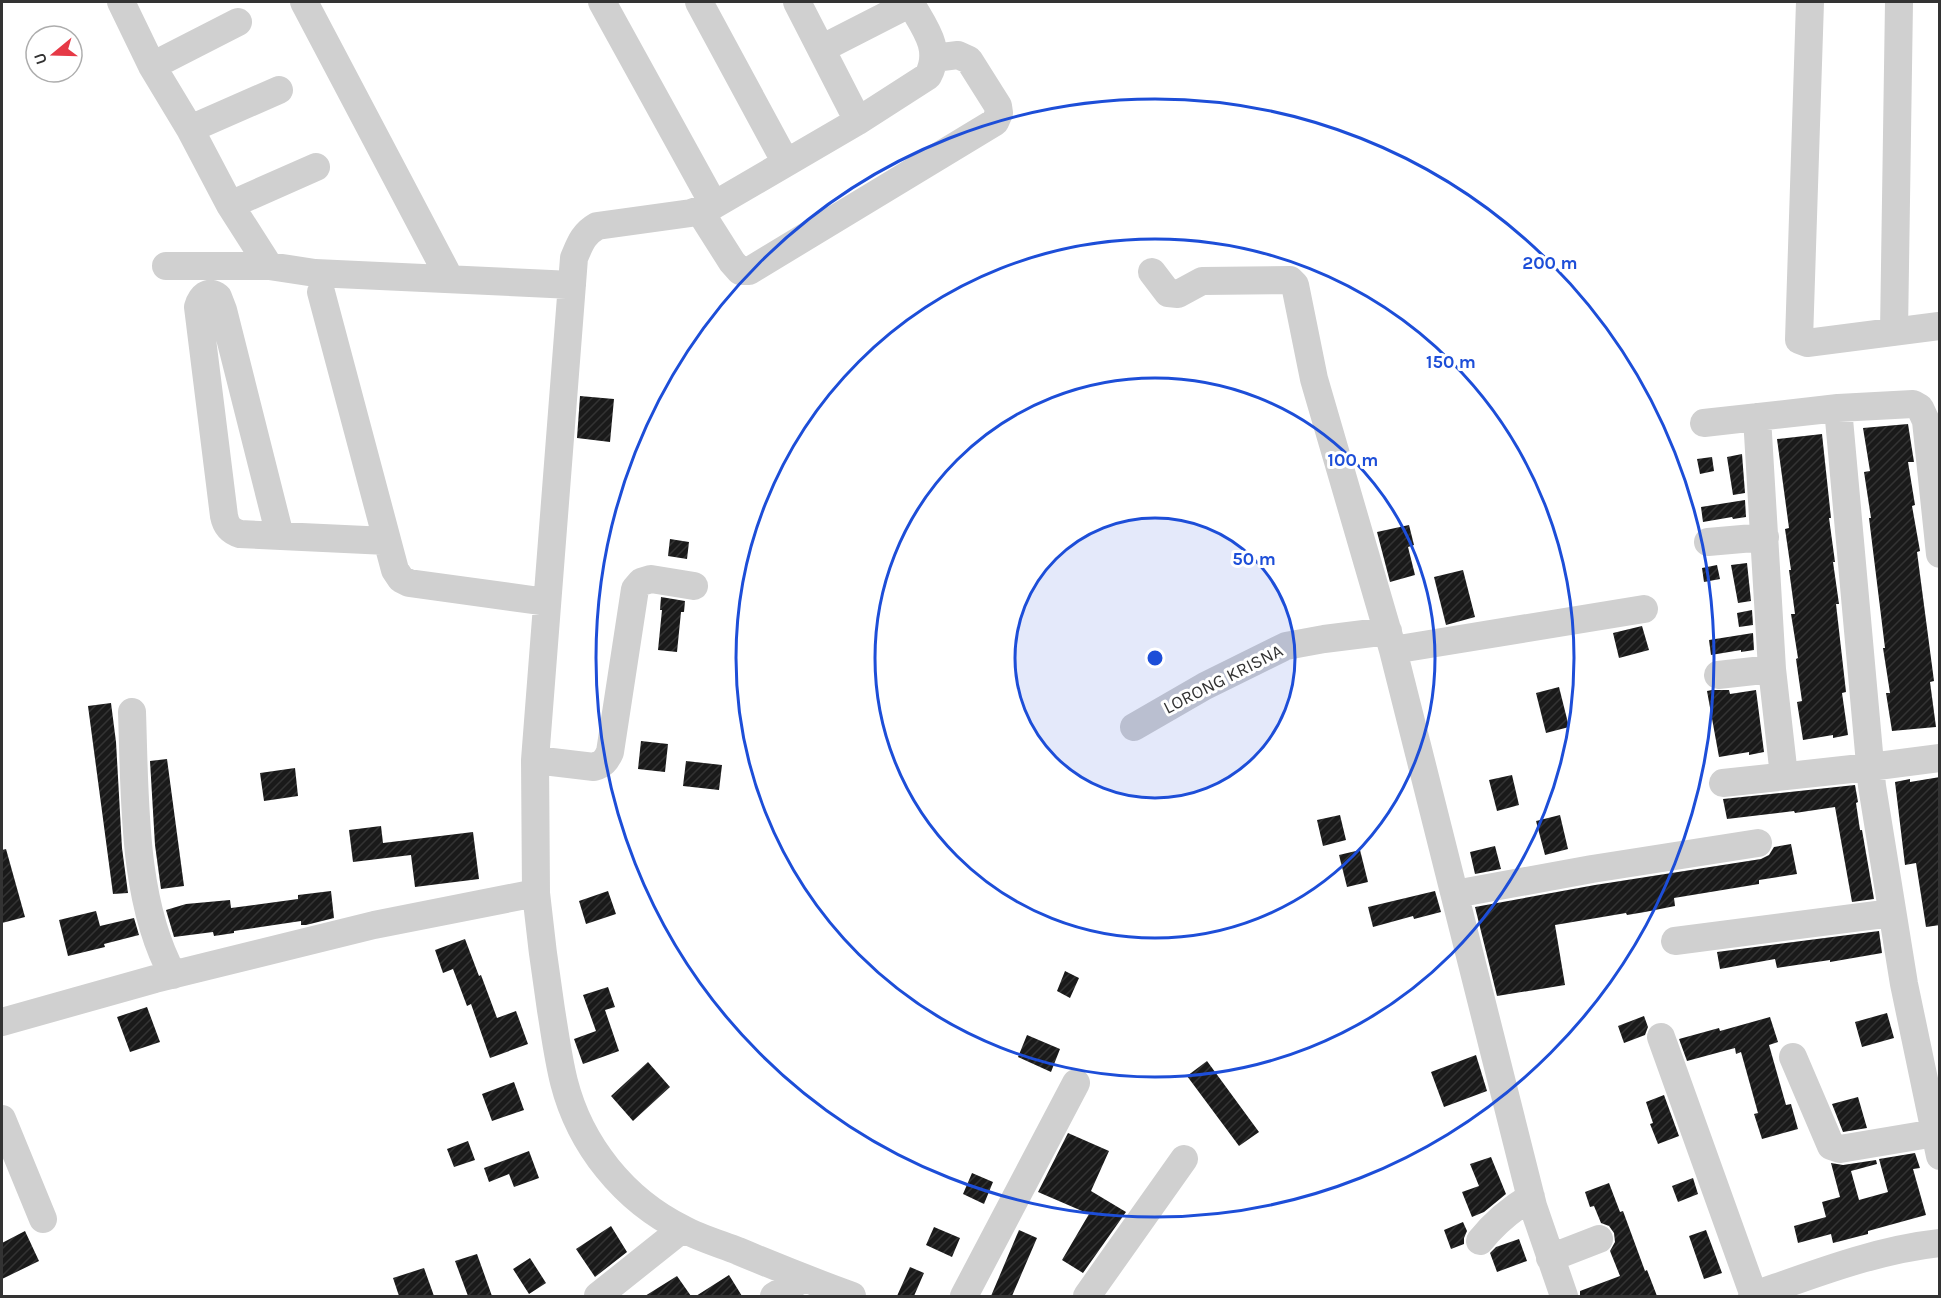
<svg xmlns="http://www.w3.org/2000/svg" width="1941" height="1298" viewBox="0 0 1941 1298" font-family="Karla,sans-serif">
<defs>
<pattern id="building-hatch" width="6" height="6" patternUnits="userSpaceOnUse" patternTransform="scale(1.5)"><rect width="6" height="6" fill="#1a1a1a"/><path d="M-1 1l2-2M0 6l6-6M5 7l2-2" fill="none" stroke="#333"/></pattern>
</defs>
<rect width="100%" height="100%" fill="#fff"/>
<path fill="url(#building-hatch)" d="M580,396L614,399L610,442L577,438Z
M1908,424L1914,462H1908L1915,505L1912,506L1920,551L1917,552L1934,681L1930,682L1936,727L1892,731L1886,693H1890L1883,648H1885L1869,518H1871L1864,472L1870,471L1863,428Z
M1822,434L1831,518H1829L1835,562H1833L1839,604H1836L1846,692L1842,693L1848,735L1833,738V735L1803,740L1797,702L1802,701L1796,659L1798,658L1791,614H1795L1789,570H1791L1785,529L1789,528L1777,439Z
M1742,454L1745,493L1733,495L1727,457Z
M1712,457L1714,471L1700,474L1697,459Z
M1745,500L1746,517L1733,519L1732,517L1703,522L1701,507Z
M1409,525L1414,545L1408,547L1415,575L1390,582L1377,532Z
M670,539L689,542L687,559L668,556Z
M1747,563L1751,601L1738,603L1731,565Z
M1717,565L1720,579L1704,582L1702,568Z
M1463,570L1475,617L1446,625L1434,577Z
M661,597L685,601L684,612H681L677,652L658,650L662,610H660Z
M1752,610L1753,625L1739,627L1737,613Z
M1642,626L1649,650L1619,658L1613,633Z
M1753,633L1754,650L1741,652V650L1711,655L1709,640Z
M1559,687L1569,727L1546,733L1536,693Z
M1712,690H1729L1730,694L1756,690L1764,752L1749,755V752L1719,757L1707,691Z
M111,703L116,742L122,848L128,893L113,894L88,706Z
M641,741L668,744L665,772L638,769Z
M167,759L184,886L161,889L155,845L150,761Z
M686,761L722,765L719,790L683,786Z
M295,768L298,796L264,801L260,773Z
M1512,775L1519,805L1497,811L1489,780Z
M1940,777V925L1926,927L1916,863L1905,865L1895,782L1910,779V782Z
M1855,785L1858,802L1856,803L1860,830H1862L1874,899L1852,902L1835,807L1795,813L1794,811L1727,819L1723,799Z
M1340,815L1346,840L1323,846L1317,820Z
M1560,815L1568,849L1545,855L1536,821Z
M381,826L383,843L473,832L479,879L415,887L411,855L353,862L349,830Z
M1791,844L1797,874L1759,880V884L1674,898L1675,906L1645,912L1627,915L1626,913L1555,925L1565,985L1497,996L1475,907L1595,885L1761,859L1769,855L1774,847Z
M1495,846L1501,869L1475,874L1470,852Z
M6,849L25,917L2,923V850Z
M1360,850L1368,882L1347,887L1339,855Z
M331,891L334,918L306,925H301V921L234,931V933L214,936L213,932L174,937L166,910L186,904L230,900L231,908L298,899V895Z
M608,891L616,914L586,924L579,901Z
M1435,891L1441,912L1414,919L1413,916L1373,927L1368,907Z
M96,911L100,926L134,918L139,935L104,944L105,947L68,956L59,920Z
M1879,931L1882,953L1830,962V960L1777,968L1775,959L1720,969L1717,952Z
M465,939L479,976L481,975L497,1018L516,1011L528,1044L490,1058L471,1004L467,1006L453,969L443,973L435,950Z
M1065,971L1079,978L1070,998L1057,991Z
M608,987L615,1007L605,1010L619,1051L583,1064L574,1039L596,1031L583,995Z
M147,1007L160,1042L130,1052L117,1017Z
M1887,1013L1894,1038L1862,1047L1855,1022Z
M1644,1016L1648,1027L1645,1035L1624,1043L1618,1026Z
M1770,1017L1778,1042L1769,1045L1786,1105L1791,1104L1798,1129L1762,1139L1754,1114L1758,1113L1741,1052L1736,1054L1735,1048L1687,1061L1679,1039L1719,1028L1720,1031Z
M1027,1035L1060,1049L1051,1072L1018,1057Z
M1476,1055L1487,1091L1444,1107L1431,1072Z
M1207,1061L1259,1132L1239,1146L1187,1076Z
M648,1062L670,1087L633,1121L611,1096Z
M514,1082L524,1110L492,1121L482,1094Z
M1664,1095L1679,1136L1658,1144L1650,1124L1653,1123L1646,1102Z
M1858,1097L1867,1128L1843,1132L1832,1104Z
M1068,1133L1109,1151L1091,1191L1126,1212L1083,1273L1062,1260L1089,1214L1038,1192Z
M468,1141L475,1160L454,1167L447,1149Z
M529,1151L539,1178L514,1187L509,1174L489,1182L484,1168Z
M1915,1153L1920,1168L1913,1169L1926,1215L1868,1231V1234L1833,1243L1831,1234L1798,1243L1794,1226L1826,1217L1822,1202L1840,1197L1831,1163L1843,1165L1876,1160L1877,1164L1851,1171L1859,1200L1888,1192L1879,1159Z
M1491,1157L1506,1194L1484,1212L1472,1217L1462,1192L1479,1186L1470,1164Z
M972,1173L993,1182L984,1204L963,1194Z
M1693,1178L1698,1194L1678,1202L1672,1186Z
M1609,1183L1620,1212L1623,1211L1645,1271L1647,1270L1657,1296H1580V1291L1620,1276L1610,1251L1615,1242L1614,1233L1609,1226L1601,1223L1594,1206L1590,1207L1585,1192Z
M1463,1222L1467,1231L1464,1238V1244L1451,1249L1444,1230Z
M611,1226L627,1252L595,1277L576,1249Z
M934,1227L960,1238L952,1257L926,1245Z
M1019,1230L1037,1238L1012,1296H991Z
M1706,1230L1722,1273L1704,1279L1689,1236Z
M25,1231L39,1261L2,1279V1243Z
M1519,1239L1527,1261L1497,1272L1490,1253L1496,1247Z
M477,1254L492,1296H468L455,1261Z
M530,1258L546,1283L529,1294L513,1269Z
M910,1267L924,1273L914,1296H897Z
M424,1268L434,1296H399L393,1278Z
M729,1275L742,1296H696Z
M677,1276L691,1296H645Z"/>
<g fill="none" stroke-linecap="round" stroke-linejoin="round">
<path stroke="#d0d0d0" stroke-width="28" d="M121,2L152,66L190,129L230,205L269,266
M304,2L450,279
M602,2L714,205
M699,2L786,163
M797,2L858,121
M1810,2L1799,340L1807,343L1939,326
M821,49L911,3
M152,66L238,22
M190,129L279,90
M230,205L316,167
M699,210L732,262L740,271H749L995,122L999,113L998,106L969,60L958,55L934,58
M166,266H269L315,273L572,285
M1152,272L1168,293L1178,294L1202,281L1290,280L1295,285L1314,379L1393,650L1533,1206L1564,1296
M321,292L395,570L401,579L409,583L547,602
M1894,332L1899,2
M1838,408L1872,786L1904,984L1940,1156
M1757,417L1772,669L1784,776
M1704,423L1838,408L1913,404L1920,408L1926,421L1940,554
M280,536L223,310L218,297C208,289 201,297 198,307L224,516C226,526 230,531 240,534L387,541
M1708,542L1765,537
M1393,650L1644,609
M1718,675L1772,669
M132,712C135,795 132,901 173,975
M1134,727L1205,686L1286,646L1324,639L1388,631
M535,760L594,767C603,764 606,761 610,752L635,589L641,582L651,579L694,586
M1723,783L1870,767L1940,758
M536,893L535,760L574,258C580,244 583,234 597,226L691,213L714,205L858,121L928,76C943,48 923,26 910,2
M1455,894L1592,869L1758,843
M1675,941L1892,913
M2,1022L155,979L374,925L536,893C540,932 545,971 551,1010C555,1034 558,1058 564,1082C580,1145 624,1200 683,1229C700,1238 720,1244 738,1251C776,1267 814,1282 852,1296
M1661,1037L1754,1296
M1793,1057L1831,1146L1840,1149L1935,1133
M2,1119L43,1219
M1480,1241C1495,1222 1511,1209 1531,1197
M1550,1258L1599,1239
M598,1296L682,1229
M774,1296L804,1278
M964,1296L1076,1083
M1087,1296L1184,1159
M1752,1296C1812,1275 1875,1250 1940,1243"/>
</g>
<circle cx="1155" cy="658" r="140" fill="#1d4ed8" fill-opacity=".12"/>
<g fill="none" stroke="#1d4ed8" stroke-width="3">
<circle cx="1155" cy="658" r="140"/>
<circle cx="1155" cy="658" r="280"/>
<circle cx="1155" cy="658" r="419"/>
<circle cx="1155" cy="658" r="559"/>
</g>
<g text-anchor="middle" stroke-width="6" stroke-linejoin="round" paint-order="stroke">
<g font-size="18" fill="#333" stroke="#fff">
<text transform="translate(1223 679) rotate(-27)" y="6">LORONG KRISNA</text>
</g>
</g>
<circle cx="1155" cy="658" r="9" fill="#1d4ed8" stroke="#fff" stroke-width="3"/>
<g font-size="18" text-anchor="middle" font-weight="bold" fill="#1d4ed8" stroke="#fff" stroke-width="6" stroke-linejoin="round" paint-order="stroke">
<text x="1550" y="269">200 m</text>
<text x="1451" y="368">150 m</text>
<text x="1353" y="466">100 m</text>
<text x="1254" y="565">50 m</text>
</g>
<rect width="1941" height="1298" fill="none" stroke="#333333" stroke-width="6"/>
<g transform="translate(54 54) rotate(251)"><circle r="28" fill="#ffffff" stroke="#adadad" stroke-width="1.5"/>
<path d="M0-4.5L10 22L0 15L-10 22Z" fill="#e63946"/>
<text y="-9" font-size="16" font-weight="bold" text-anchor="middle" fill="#333333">U</text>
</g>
</svg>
